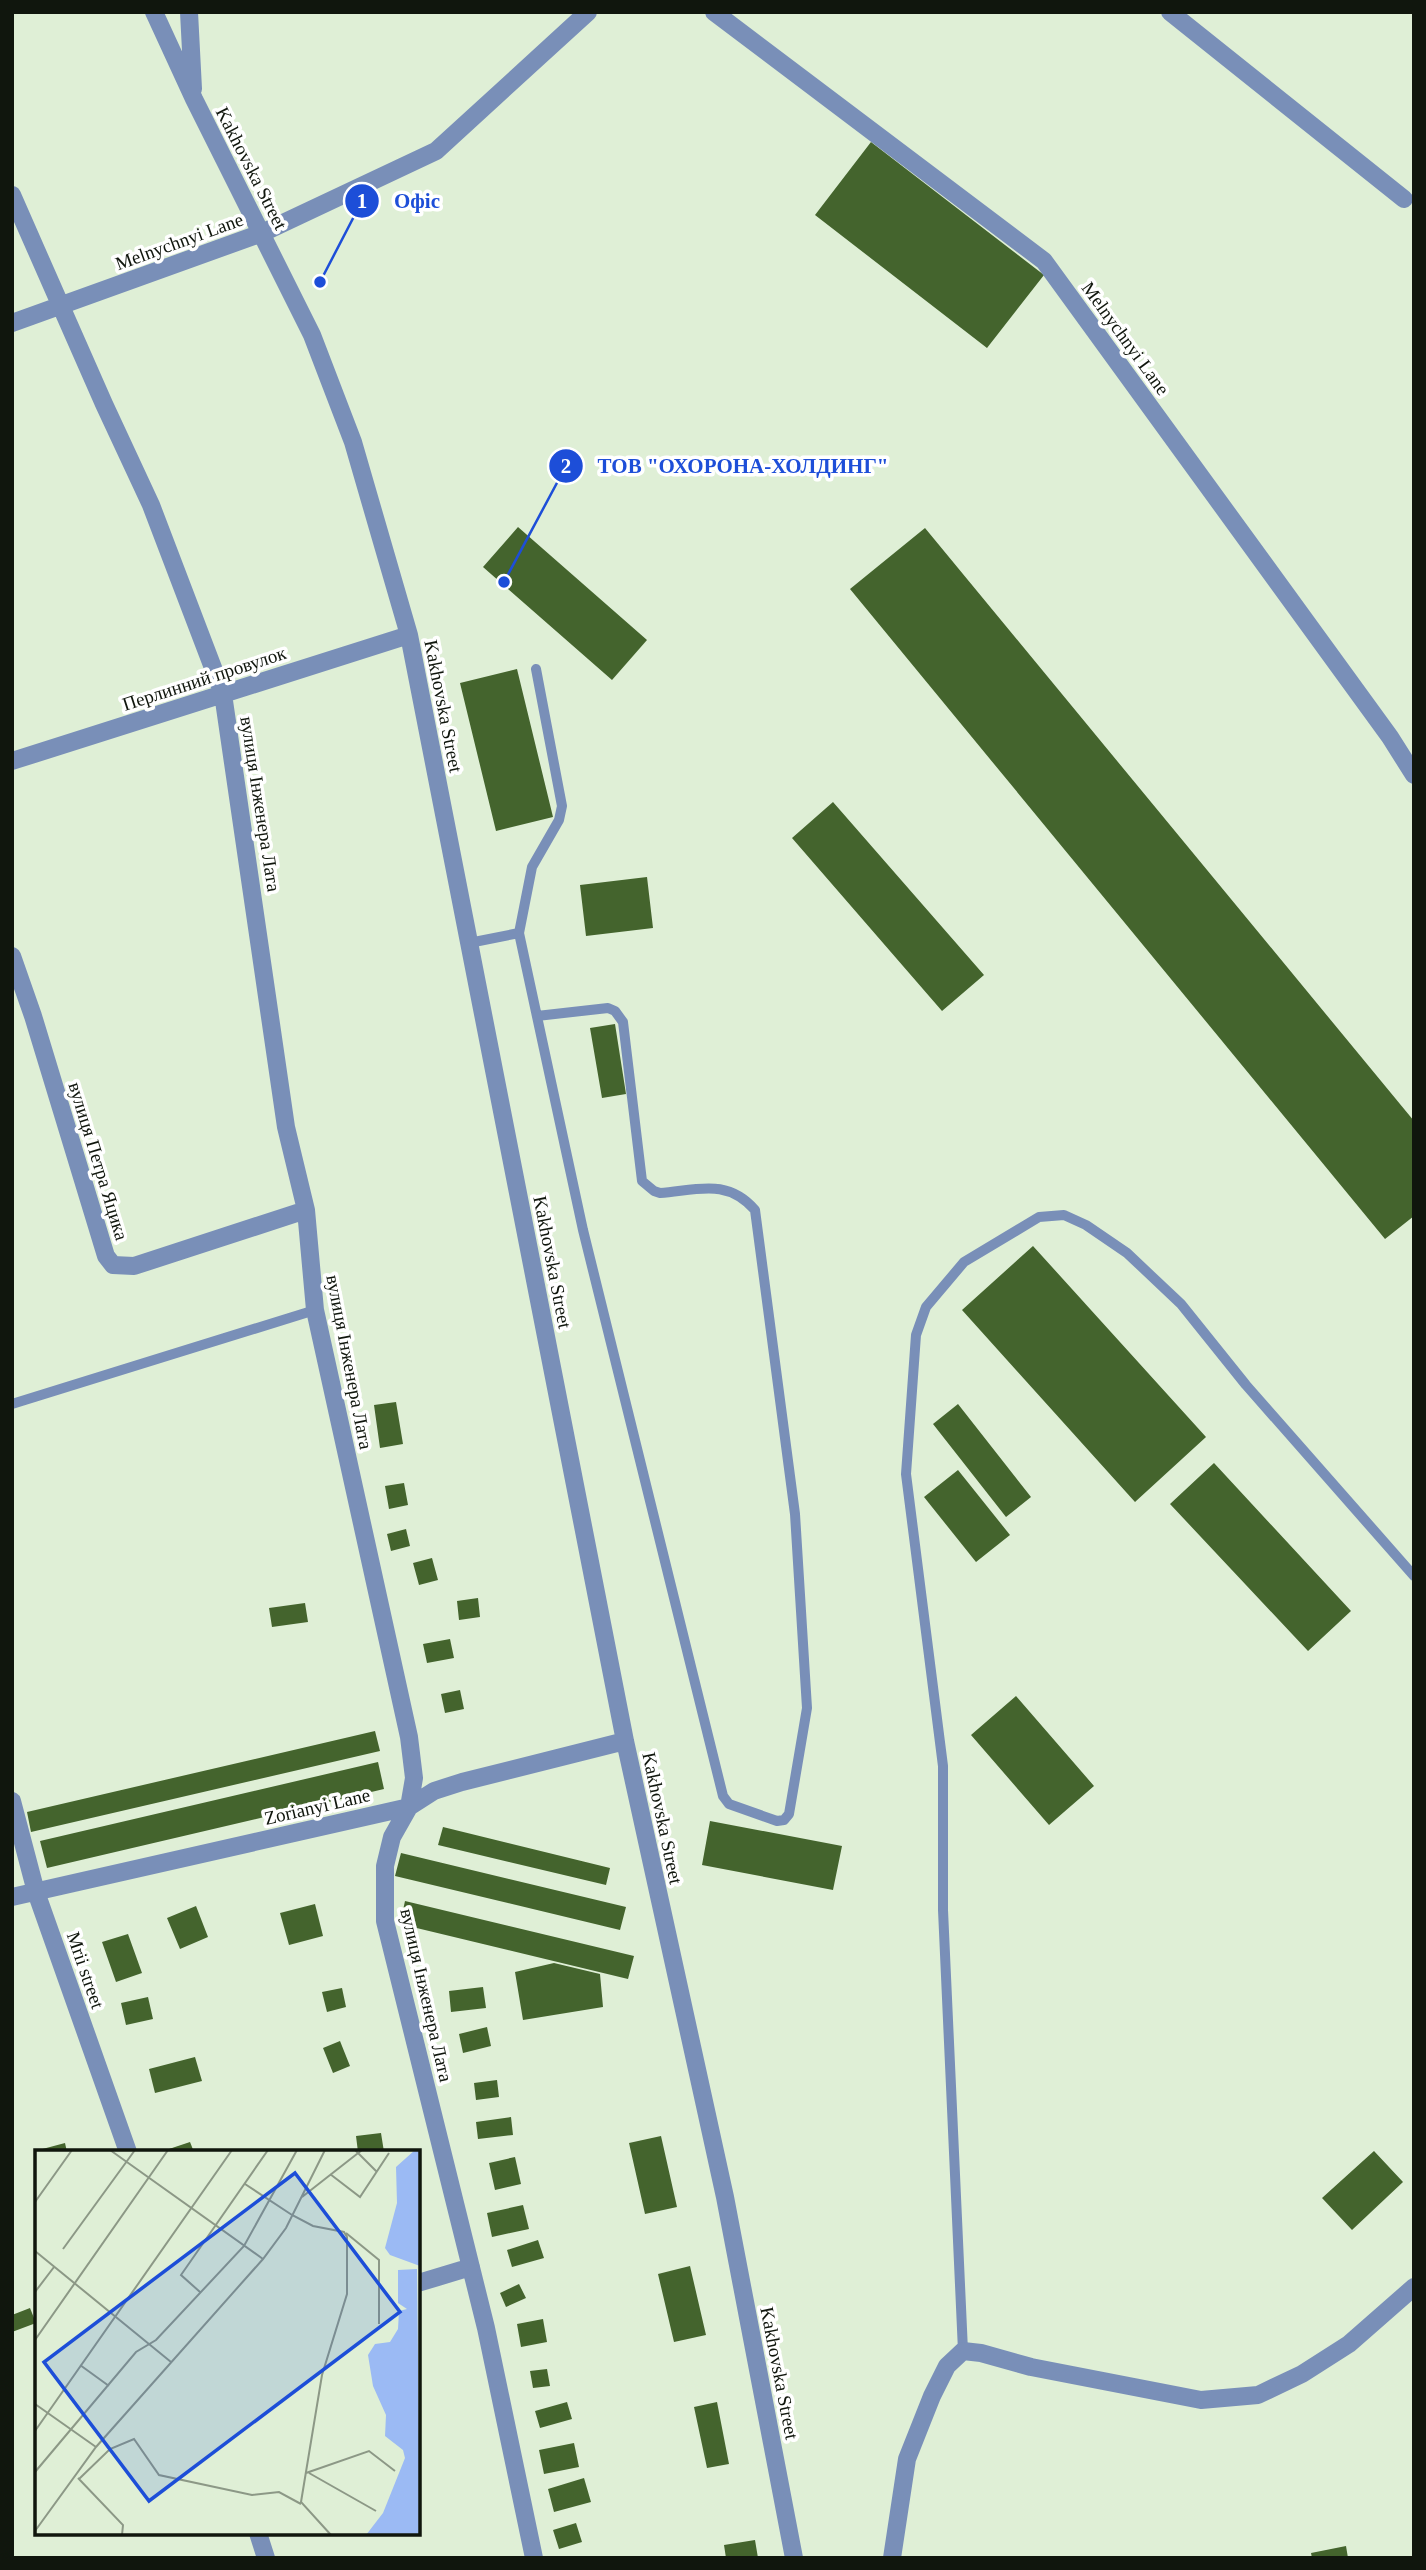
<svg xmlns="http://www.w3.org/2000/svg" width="1426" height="2570" viewBox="0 0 1426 2570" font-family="Georgia,serif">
<rect width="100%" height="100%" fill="#dfefd6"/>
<path fill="#44642d" d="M871,142L1044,275L987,348L815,215Z
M518,527L647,640L612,680L483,567Z
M925,528L1414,1121V1216L1385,1239L850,589Z
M517,669L553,817L496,831L460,683Z
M833,802L984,975L942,1011L792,838Z
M647,877L653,928L586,936L580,885Z
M615,1024L626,1094L602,1098L590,1028Z
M1033,1246L1206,1437L1135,1502L962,1310Z
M396,1402L403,1444L380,1448L374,1405Z
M958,1404L1031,1497L1006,1517L933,1424Z
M1214,1463L1351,1611L1308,1651L1170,1504Z
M958,1470L1010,1535L976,1562L924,1497Z
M404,1483L408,1505L389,1509L385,1486Z
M406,1529L410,1546L391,1551L387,1534Z
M432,1558L438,1580L419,1585L413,1563Z
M478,1598L480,1617L459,1620L457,1601Z
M305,1603L308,1622L272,1627L269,1608Z
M450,1639L454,1658L427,1663L423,1644Z
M460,1690L464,1709L445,1713L441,1694Z
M1016,1696L1094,1786L1049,1825L971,1735Z
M375,1731L380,1751L31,1832L27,1812Z
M378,1762L384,1789L47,1868L40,1841Z
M710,1821L842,1846L833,1890L702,1865Z
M443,1827L610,1868L606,1885L438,1845Z
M401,1853L626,1907L620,1930L395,1876Z
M405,1901L634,1956L628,1979L400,1924Z
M315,1904L323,1936L289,1945L280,1913Z
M196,1906L208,1937L180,1949L167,1918Z
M128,1934L142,1973L116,1982L102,1942Z
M554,1963L600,1974L603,2007L523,2020L515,1972Z
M483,1987L486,2008L451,2012L449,1991Z
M342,1988L346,2007L327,2012L322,1992Z
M148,1997L153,2019L126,2025L121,2003Z
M487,2027L491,2046L463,2053L459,2034Z
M340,2041L350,2066L333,2073L323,2048Z
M195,2057L202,2081L155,2093L149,2069Z
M497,2080L499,2097L476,2100L474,2083Z
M511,2117L513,2135L478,2139L476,2122Z
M381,2133L384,2152H358L356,2136Z
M661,2136L677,2207L645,2214L629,2143Z
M190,2142L194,2152H170L169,2149Z
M65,2143L67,2152H36L35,2151Z
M1374,2151L1403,2182L1352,2230L1322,2198Z
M515,2157L521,2184L495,2190L489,2163Z
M523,2205L529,2229L492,2237L487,2213Z
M538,2240L544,2258L512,2267L507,2250Z
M690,2266L706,2335L674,2342L658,2274Z
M519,2284L526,2298L506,2307L500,2293Z
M30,2308L36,2323L12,2332V2315Z
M543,2319L547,2342L521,2347L517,2324Z
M547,2369L550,2386L533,2388L530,2371Z
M567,2402L572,2419L540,2428L535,2411Z
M717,2402L729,2464L707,2468L694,2407Z
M574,2443L579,2467L544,2474L539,2450Z
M584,2478L591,2502L554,2512L548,2489Z
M576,2523L582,2542L559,2549L553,2530Z
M755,2540L758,2558H726L724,2545Z
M1346,2546L1348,2558H1312L1311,2553Z"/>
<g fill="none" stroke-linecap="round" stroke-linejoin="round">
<path stroke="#798fb8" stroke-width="10" d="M536,669L562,806L559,820L532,867L519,933L583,1230L723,1796L729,1804L777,1821L784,1820L789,1814L807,1708L795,1514L755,1210C727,1178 698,1190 660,1193L654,1191L642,1181L623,1022L615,1011L608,1008L537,1016
M469,943L519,933
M12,1404L315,1310
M963,2351L943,1910V1766L906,1474L916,1335L926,1307L964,1262L1039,1217L1064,1215L1086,1225L1127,1253L1181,1304L1246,1385L1414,1576"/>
<path stroke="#798fb8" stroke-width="18" d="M154,12L194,99L312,335L353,442L409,635L625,1741L725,2197L794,2558
M189,12L193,89
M714,12L1044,261L1390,737L1414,775
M1170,12L1404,199
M12,195L104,404L151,505L223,694L286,1127L306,1210L315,1310L409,1737L414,1778L409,1807L392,1837L385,1866V1921L486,2328L534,2558
M12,323L262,233L436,151L588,12
M12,761L409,635
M12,956L33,1016L106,1256L113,1265L134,1266L306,1210
M12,1801L36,1892L128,2152
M12,1897L409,1807L434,1791L462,1782L625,1741
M418,2283L471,2267
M258,2533L266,2558
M892,2558L907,2459L932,2396L947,2366L963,2351L981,2353L1031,2367L1201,2400L1258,2395L1302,2374L1349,2344L1414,2287"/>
</g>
<g text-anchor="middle" stroke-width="7" stroke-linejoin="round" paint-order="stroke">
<g font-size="19" fill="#10160d" stroke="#fff">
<text transform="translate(252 168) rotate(63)" y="7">Kakhovska Street</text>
<text transform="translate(179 241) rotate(-20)" y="7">Melnychnyi Lane</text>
<text transform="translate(1126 338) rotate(54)" y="7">Melnychnyi Lane</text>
<text transform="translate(204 678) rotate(-18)" y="7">Перлинний провулок</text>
<text transform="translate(444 706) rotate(79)" y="7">Kakhovska Street</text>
<text transform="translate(261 804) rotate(81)" y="7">вулиця Інженера Лата</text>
<text transform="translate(99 1161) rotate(73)" y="7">вулиця Петра Яцика</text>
<text transform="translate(553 1262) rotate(79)" y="7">Kakhovska Street</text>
<text transform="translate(350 1362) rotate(79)" y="7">вулиця Інженера Лата</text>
<text transform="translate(317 1806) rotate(-13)" y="7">Zorianyi Lane</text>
<text transform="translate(663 1818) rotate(78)" y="7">Kakhovska Street</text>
<text transform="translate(86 1970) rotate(71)" y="7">Mrii street</text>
<text transform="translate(427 1995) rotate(77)" y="7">вулиця Інженера Лата</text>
<text transform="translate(780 2373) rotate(79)" y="7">Kakhovska Street</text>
</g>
</g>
<g transform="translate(35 2150)">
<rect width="385" height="385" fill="#dfefd6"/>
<path d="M380,0H385V116L355,105L350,98L362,53L361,17ZM382,119L385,385H331L348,363L370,308L368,300L350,286L351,265L338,236L333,205L340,194L355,192L363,179L364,161L372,159L363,153V120Z" fill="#9bbaf4"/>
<path fill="none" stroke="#8c9886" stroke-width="2" d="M75,0L228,109M320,0L342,22M295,24L325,47L354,3M210,34L257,65L278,76L309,82L312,87V144L287,225L266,352L296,385M267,47L327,0M0,52L37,0M311,83L344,110V174M28,99L100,0M0,101L136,212M0,142L19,117M165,142L146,125L233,0M0,190L133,0M45,215L74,236M0,254L61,297M0,281L197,0M0,322L101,202L121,190L209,96L262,0M271,323L334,301L360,321M274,323L341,361M43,328L88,375L87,385M44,329L75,299L99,289L124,325L217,345L244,342L266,354M0,381L61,297L228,109L251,78L290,0"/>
<path fill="#1d4ed8" fill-opacity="0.15" stroke="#1d4ed8" stroke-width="3.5" d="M260,23L365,162L114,351L9,212Z"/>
<rect width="385" height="385" fill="none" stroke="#10160d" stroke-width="3.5"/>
</g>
<path fill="none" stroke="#1d4ed8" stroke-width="2.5" d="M320 282L362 201M504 582L566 466"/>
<g fill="#1d4ed8" stroke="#fff" stroke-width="2.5">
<circle cx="320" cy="282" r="7"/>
<circle cx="504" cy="582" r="7"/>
<circle cx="362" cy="201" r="18"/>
<circle cx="566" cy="466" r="18"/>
</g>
<g font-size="21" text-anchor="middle" font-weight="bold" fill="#fff">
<text x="362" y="208">1</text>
<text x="566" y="473">2</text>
</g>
<g font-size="21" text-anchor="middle" font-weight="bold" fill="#1d4ed8" stroke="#fff" stroke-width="7" stroke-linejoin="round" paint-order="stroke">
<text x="417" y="208">Офіс</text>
<text x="743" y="473">ТОВ "ОХОРОНА-ХОЛДИНГ"</text>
</g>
<rect width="1426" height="2570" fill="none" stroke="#10160d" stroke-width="28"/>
</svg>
